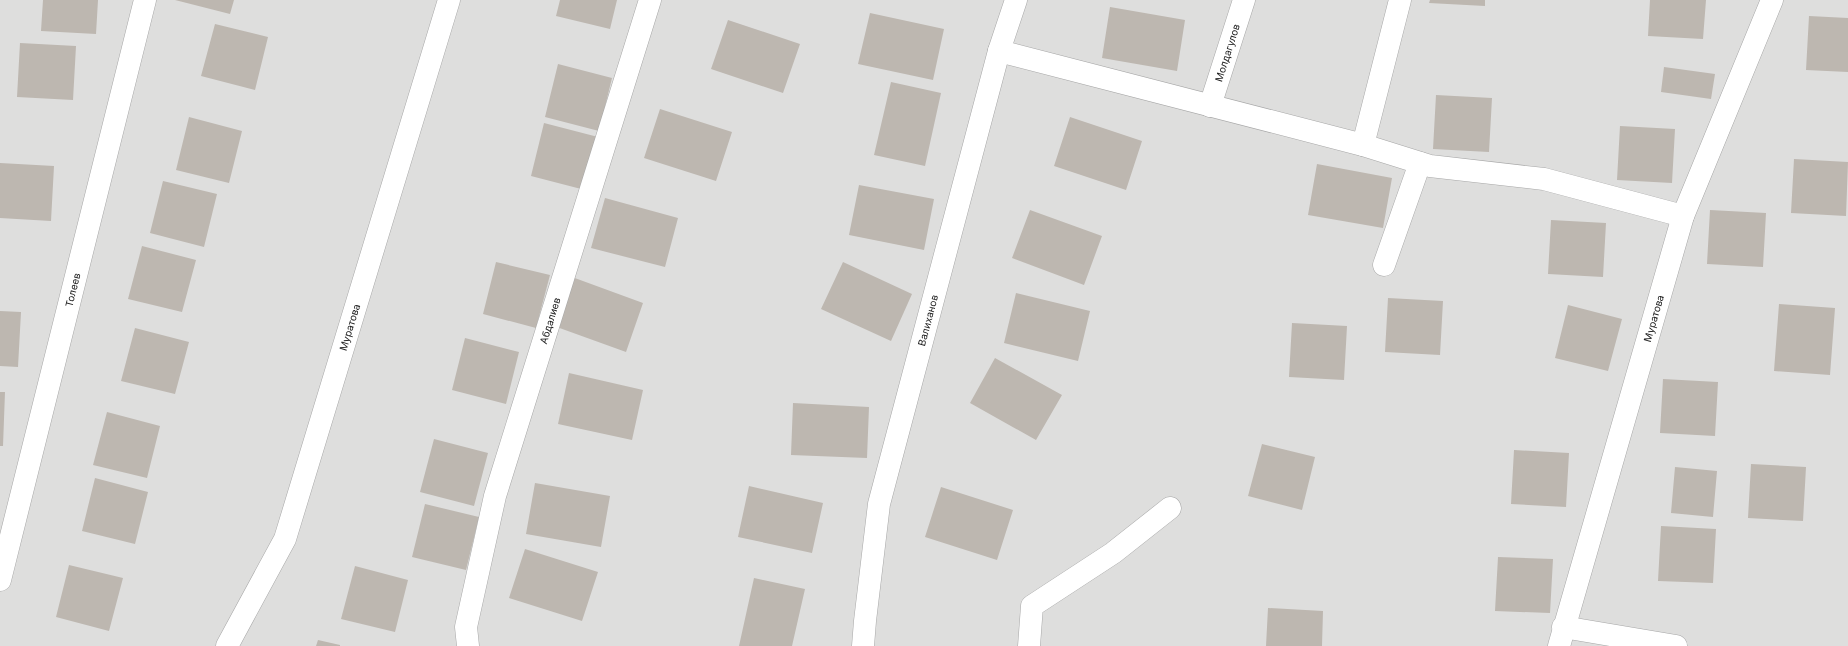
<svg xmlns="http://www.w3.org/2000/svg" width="1848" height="646" viewBox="0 0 1848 646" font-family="Inter,sans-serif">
<rect width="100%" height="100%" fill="#f1efe7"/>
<path fill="#dededd" d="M0,0H1848V646H0Z"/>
<path fill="#bdb7b0" d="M43,0H98L96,34L41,31Z
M175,0H234L230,14Z
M560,0H617L610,29L556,16Z
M1430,0H1485V6L1429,3Z
M1650,0H1706L1703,39L1648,36Z
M1110,7L1185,20L1177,71L1102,58Z
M870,13L944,29L933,80L858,64Z
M1809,16L1848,18V72L1806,70Z
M728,20L800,44L783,93L711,69Z
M215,24L268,37L255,90L201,76Z
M20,43L76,46L73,100L17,97Z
M558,64L612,78L599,131L545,117Z
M1664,67L1715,74L1711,99L1661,92Z
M891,82L941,93L925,166L874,155Z
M1436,95L1492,98L1489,152L1433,149Z
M660,109L732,132L716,181L644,158Z
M189,117L242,131L229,183L176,170Z
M1070,117L1142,141L1126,190L1054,166Z
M544,123L598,137L585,190L531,176Z
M1620,126L1675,129L1672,183L1617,180Z
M1794,159L1848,162L1846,216L1791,213Z
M0,163L54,166L51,221L0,218Z
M1317,164L1392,178L1383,228L1308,215Z
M163,181L217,194L204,247L150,233Z
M859,185L934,199L924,250L849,235Z
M605,198L678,218L665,267L591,248Z
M1030,210L1102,236L1084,285L1012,258Z
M1710,210L1766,213L1763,267L1707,264Z
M1551,220L1606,223L1603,277L1548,274Z
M142,246L196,260L182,312L128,299Z
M496,262L550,275L536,328L483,314Z
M843,262L912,294L891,341L821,309Z
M572,277L643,303L626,352L554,326Z
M1016,293L1090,311L1078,361L1004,343Z
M1388,298L1443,301L1440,355L1385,352Z
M1779,304L1835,308L1830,375L1774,371Z
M1568,305L1622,319L1608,371L1555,358Z
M0,311L21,312L18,367L0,366Z
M1292,323L1347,326L1344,380L1289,377Z
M135,328L189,342L175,394L121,381Z
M465,338L519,352L506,404L452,390Z
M995,358L1062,395L1036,440L970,403Z
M569,373L643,390L632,440L558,424Z
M1663,379L1718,382L1715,436L1660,433Z
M0,392H5L3,446H0Z
M793,403L869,407L867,458L791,455Z
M107,412L160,426L147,478L93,465Z
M434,439L488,453L474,506L420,492Z
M1262,444L1315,457L1302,510L1248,496Z
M1514,450L1569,453L1566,507L1511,504Z
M1751,464L1806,467L1803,521L1748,518Z
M1675,467L1717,471L1713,517L1671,513Z
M95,478L148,492L135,544L82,531Z
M535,483L610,496L601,547L526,534Z
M749,486L823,503L812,553L738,537Z
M941,487L1013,510L997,560L925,537Z
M425,504L479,517L466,570L412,557Z
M1661,526L1716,529L1713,583L1658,581Z
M525,549L598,572L582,621L509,598Z
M1498,557L1553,559L1550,613L1495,611Z
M69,565L123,578L109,631L56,617Z
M355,566L408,580L395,632L341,619Z
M754,578L805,589L792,646H739Z
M1268,608L1323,611L1322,646H1266Z
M318,640L340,645V646H316Z"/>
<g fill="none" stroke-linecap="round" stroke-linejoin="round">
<g stroke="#a7a7a7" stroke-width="23">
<g id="minor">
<path d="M999,51L1363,145L1430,166L1544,179L1683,216"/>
<path id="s1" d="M1210,106L1244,0"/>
<path d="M1363,145L1400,0"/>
<path d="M1384,265L1420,163"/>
<path id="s2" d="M0,580L145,0"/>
<path d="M1563,627L1676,646"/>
<path id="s3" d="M227,646L285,539L449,0"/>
<path id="s4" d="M468,646L466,627L495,496L650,0"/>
<path id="s5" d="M863,646L865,621L879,504L999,51L1016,0"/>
<path d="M1029,646L1032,606L1113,553L1170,508"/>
<path id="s6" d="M1559,646L1683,216L1772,0"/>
</g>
</g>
<use href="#minor" stroke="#fff" stroke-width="22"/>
</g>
<g text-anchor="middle" stroke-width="3" stroke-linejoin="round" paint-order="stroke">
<g font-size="10" fill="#202020" stroke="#fff">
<text dy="4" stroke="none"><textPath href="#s1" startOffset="56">Молдагулов</textPath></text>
<text dy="4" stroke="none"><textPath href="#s2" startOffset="299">Толеев</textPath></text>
<text dy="4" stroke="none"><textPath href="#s6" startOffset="341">Муратова</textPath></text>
<text dy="4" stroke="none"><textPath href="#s4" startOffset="337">Абдалиев</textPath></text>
<text dy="4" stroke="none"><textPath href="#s5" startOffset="333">Валиханов</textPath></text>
<text dy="4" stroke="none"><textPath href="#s3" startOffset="343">Муратова</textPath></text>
</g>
</g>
</svg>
